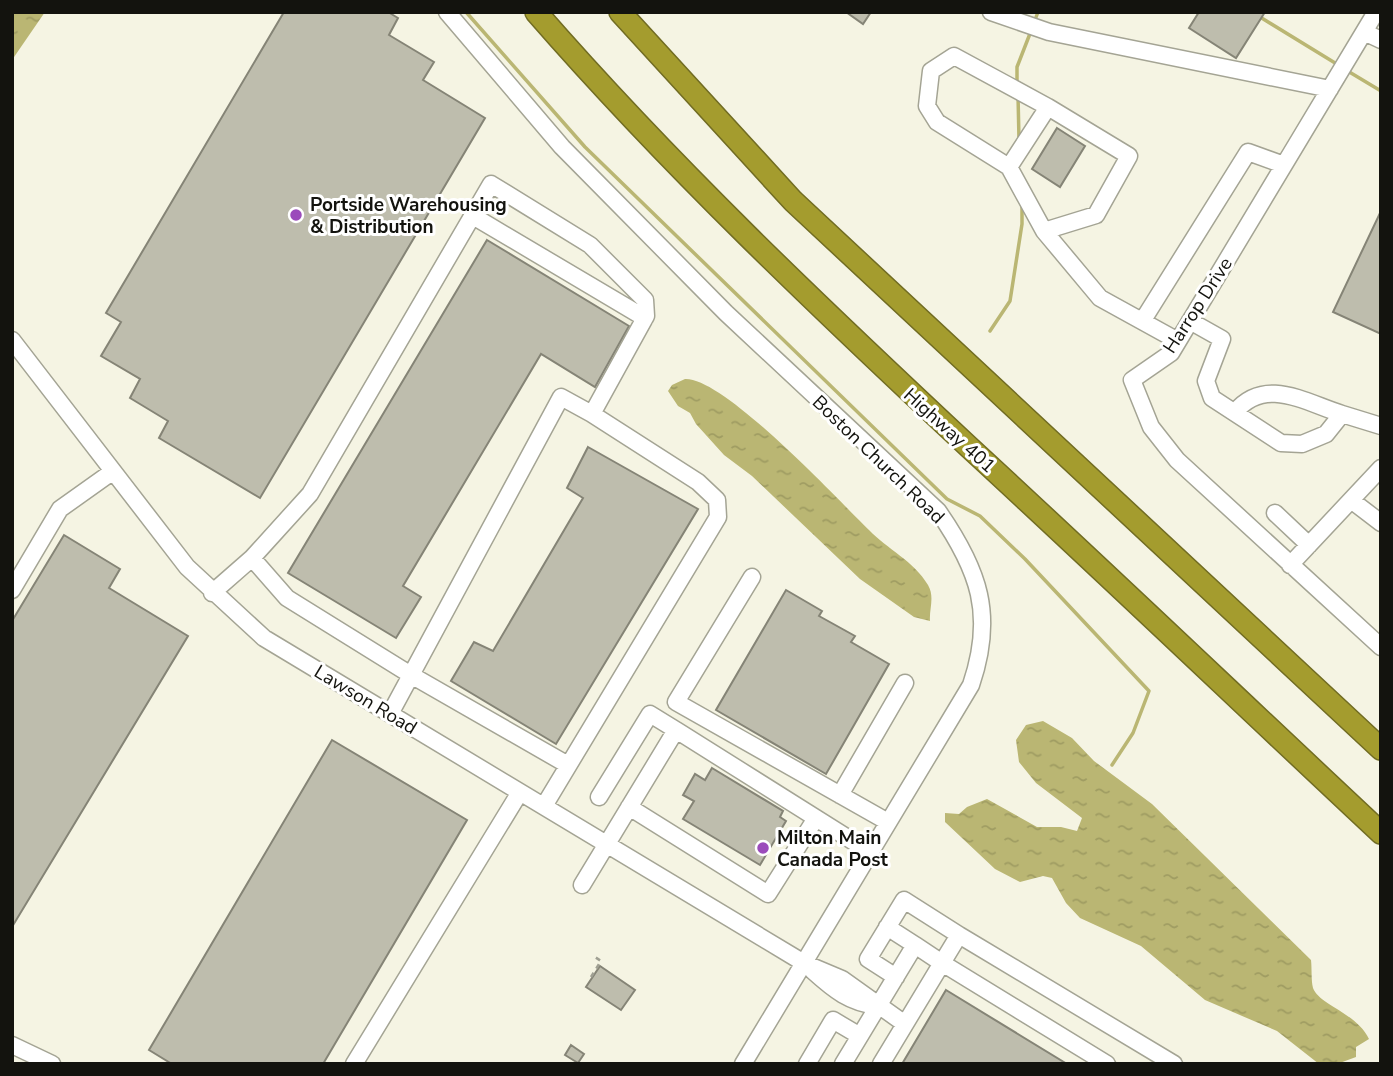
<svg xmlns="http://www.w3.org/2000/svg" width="1393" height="1076" viewBox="0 0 1393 1076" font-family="'Nunito Sans',sans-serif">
<defs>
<pattern id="water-ripples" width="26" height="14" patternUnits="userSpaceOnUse" patternTransform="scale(1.75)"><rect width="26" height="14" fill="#bab673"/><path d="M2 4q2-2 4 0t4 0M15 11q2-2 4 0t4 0" fill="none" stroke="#9f9c62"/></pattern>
</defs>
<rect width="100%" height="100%" fill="#f5f4e3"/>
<path fill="url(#water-ripples)" d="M12,12H45L12,60Z
M685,379C724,377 838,500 869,530C887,549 914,561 928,585C935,597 929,609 930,621L914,617L860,579L752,476L724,455L696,424L690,413L678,406L668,391L672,385Z
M1043,721L1072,738L1094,761L1152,804L1311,960C1312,968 1311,980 1313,988C1319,1005 1357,1013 1369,1039L1356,1047V1057L1337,1064H1319L1277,1031L1205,1000L1141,946L1080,918L1066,903L1052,878L1043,876L1020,882L995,869L945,822V813L959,814L967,807L987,799L1037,827H1061L1077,831L1082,818L1036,783L1019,762L1016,740L1026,725Z"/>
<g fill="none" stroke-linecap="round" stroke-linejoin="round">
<path stroke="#bab673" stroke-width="3.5" d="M466,12L585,147L947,499L980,516L1025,559L1149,691L1133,733L1112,765
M1260,17L1340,66
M1035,20L1038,12
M1346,70L1381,91
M1017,84V67L1031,31
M1018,95L1019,140
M990,331L1010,301L1022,224V203"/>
</g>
<path fill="#bebdad" stroke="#858476" stroke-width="2" d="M284,12H388L398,18L389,35L434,62L423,80L485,118L260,498L159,438L168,421L130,398L140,379L101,356L121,322L106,313Z
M846,12H871L863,24Z
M1199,12H1265L1236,58L1189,28Z
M1057,128L1085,146L1060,187L1032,169Z
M1381,211V334L1333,312Z
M487,240L629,326L595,387L541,354L403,586L421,597L396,638L288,573Z
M588,447L698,509L556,744L451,681L474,642L493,651L583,498L567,488Z
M64,535L120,569L109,588L188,636L12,927V621Z
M786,590L822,611L819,616L855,636L851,642L889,664L826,774L716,710Z
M332,740L467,820L323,1064H172L149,1050Z
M712,768L783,811L780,817L786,821L760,865L683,819L694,801L683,795L695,774L705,780Z
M600,966L635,990L621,1010L586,987Z
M946,990L1067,1064H902Z
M571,1045L584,1054L578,1063L565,1055Z"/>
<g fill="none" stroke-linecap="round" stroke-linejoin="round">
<g stroke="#a4a494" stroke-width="19">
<path id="minor" d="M447,12L562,147L726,313L938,511C979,570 995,615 971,685L743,1064
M991,12L1049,32L1330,89
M1376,12L1171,353L1132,380L1151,427L1177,460L1381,647
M1364,32L1381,40
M1009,167L937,122L927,106L931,71L954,56L1048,107
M473,216L645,318
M1044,231L1096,215L1129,156L1048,107L1009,167L1044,231L1100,298L1178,341
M1143,320L1248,152L1284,165
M1190,321L1222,339L1206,381L1212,398L1281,443L1302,444L1326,434L1342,414L1381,426
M12,340L187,567L264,638L804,963L842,979L905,1024
M1235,412C1265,376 1304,402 1342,414
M1351,500L1381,523
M1275,513L1309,545
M252,558L287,598L411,675L568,765
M1290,565L1381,468
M752,577L676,702L888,822
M12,590L60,509L112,472
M212,593L252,558L310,494L491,184L590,245L645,300L646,316L592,414L698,482L717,500L718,517L544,806
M390,714L561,397L592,414
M840,795L905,683
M599,797L650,714L676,730
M629,807L768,894L816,818
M582,885L676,730L870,852
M887,927L915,945
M813,971C834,990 850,1003 878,1006
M896,977L868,959L904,900L959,935
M12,1045L52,1064
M354,1064L520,792
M807,1064L833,1020L860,1036
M843,1064L915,945L942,963L959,935L1174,1064
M881,1064L942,963L1107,1064"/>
</g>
<g stroke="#716c23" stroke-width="24">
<path id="highway" d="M536,12C671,167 820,308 970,448C1108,575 1244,705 1381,833
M620,12L793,201L1381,749"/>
</g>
<path stroke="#a0a093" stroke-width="2.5" stroke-dasharray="5 5" stroke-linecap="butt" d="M591,977L601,961L592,955"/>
<use href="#minor" stroke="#fff" stroke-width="16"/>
<use href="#highway" stroke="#a49c2e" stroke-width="21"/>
</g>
<g fill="#9b4bbb" stroke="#fff" stroke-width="2.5">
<circle cx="296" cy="215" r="7"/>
<circle cx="763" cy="848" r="7"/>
</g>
<g text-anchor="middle" stroke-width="6" stroke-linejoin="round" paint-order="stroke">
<g font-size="19" font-weight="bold" fill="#13130e" stroke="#fff" text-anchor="start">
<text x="310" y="211">Portside Warehousing<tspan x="310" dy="22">&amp; Distribution</tspan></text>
<text x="777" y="844">Milton Main<tspan x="777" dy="22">Canada Post</tspan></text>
</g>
<g font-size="19" fill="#13130e" stroke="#fff">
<text transform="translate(1197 305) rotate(-57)" y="7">Harrop Drive</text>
<text transform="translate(950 430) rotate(42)" y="7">Highway 401</text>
<text transform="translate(879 459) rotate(44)" y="7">Boston Church Road</text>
<text transform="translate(366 699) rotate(31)" y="7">Lawson Road</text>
</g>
</g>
<rect width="1393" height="1076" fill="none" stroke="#13130e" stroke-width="28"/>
</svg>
